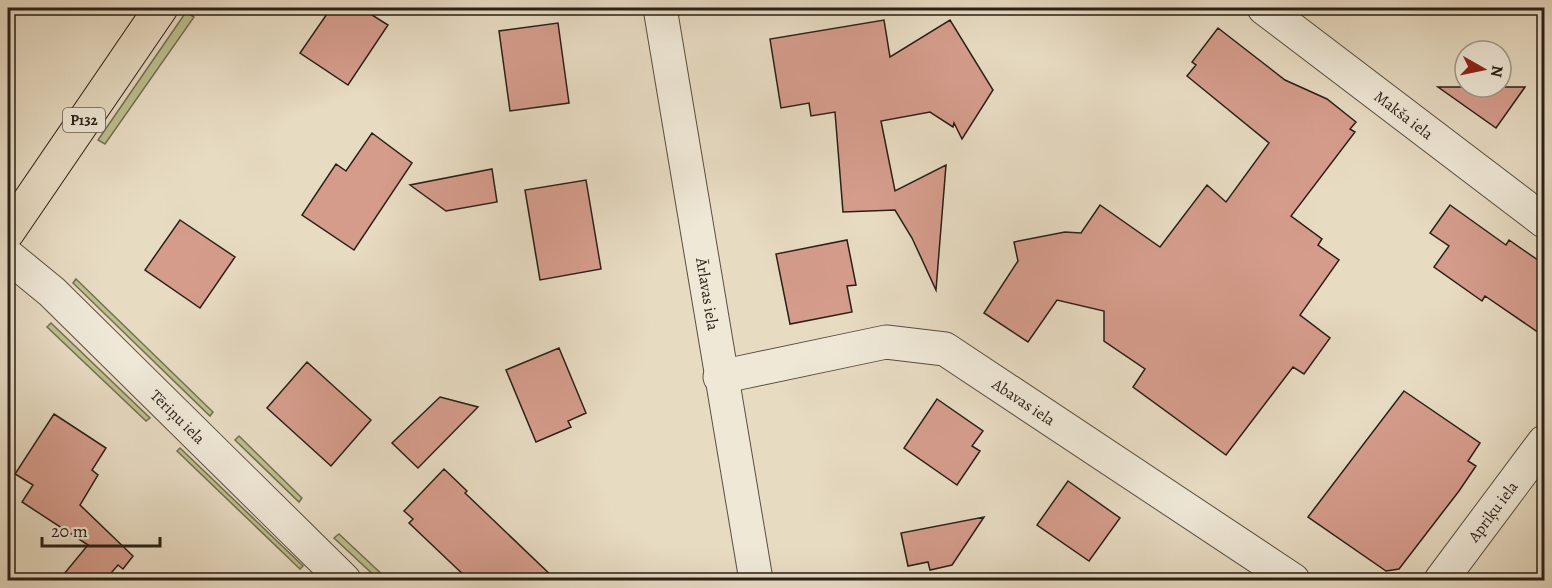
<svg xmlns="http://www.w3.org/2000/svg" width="1552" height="588" viewBox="0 0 1552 588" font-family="Alegreya,serif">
<rect width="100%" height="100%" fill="#e7dbc2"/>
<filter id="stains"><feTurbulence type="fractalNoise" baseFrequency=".00333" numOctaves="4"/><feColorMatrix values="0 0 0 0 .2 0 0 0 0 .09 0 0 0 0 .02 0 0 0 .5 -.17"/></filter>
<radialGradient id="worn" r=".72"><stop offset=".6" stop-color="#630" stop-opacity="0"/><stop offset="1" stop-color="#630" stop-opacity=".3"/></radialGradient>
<path fill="#bdbe8e" stroke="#746e52" stroke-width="1.5" d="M186,12L194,17L105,144L98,140Z
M76,279L213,412L210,416L73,283Z
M51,323L150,418L146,421L47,327Z
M239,436L302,498L299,502L235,440Z
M180,448L303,566L300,569L177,451Z
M339,534L388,580H379L334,538Z"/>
<path fill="#d59c8c" stroke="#2a1f17" stroke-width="1.5" d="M331,8H361L388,25L348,85L300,53Z
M884,20L890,57L950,20L993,90L962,139L954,123L953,127L930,112L881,121L895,191L946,165L936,290L912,238L895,210L843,212L835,112L811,116L809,103L781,108L770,39Z
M558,23L569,103L510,111L499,31Z
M1218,28L1285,80L1327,99L1356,122L1350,129L1355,132L1291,216L1322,239L1318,245L1339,260L1300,315L1330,338L1304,374L1293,367L1226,455L1133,387L1145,369L1104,341V311L1057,300L1028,342L984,313L1018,261L1014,242L1065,232L1081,233L1100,205L1160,247L1207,185L1226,202L1269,143L1187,76L1196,65L1192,62Z
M1438,87H1525L1496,128Z
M372,133L412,163L354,250L302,215L336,164L346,171Z
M492,169L497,202L446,211L410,185Z
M586,180L601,269L540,280L525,190Z
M1450,205L1506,245L1509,240L1545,265V337L1485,296L1482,301L1434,267L1449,246L1430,233Z
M180,220L235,257L200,308L145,270Z
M847,240L856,285L847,286L852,312L790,324L776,254Z
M559,348L586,413L568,421L571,427L536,442L506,370Z
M307,362L371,420L331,466L267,408Z
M1404,391L1480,443L1468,461L1476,466L1459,491L1399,569L1386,571L1308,517Z
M440,397L478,407L418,468L392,443Z
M937,399L983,431L972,446L980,451L957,485L904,448Z
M54,414L106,448L92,470L98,475L80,505L133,556L123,569L118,565L105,580H59L88,545L22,502L33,485L15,474Z
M444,469L467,491L465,493L556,580H469L409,523L413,519L404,511Z
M1068,481L1120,518L1089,561L1037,525Z
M984,517L952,565L930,570L928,562L908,566L901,533Z"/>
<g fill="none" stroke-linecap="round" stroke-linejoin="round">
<g stroke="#594e42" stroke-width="35">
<g id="minor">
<path id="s1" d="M660,8L756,580"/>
<path id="s2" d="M1264,8L1544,221"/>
<path id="s3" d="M720,377L886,342L945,349L1293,580"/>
<path id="s4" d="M1441,580L1544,442"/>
</g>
</g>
<g stroke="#594e42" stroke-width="35">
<g id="tertiary">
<path id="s5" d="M8,256L52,292L344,580"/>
</g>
</g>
<g stroke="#2a1f17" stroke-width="35">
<path id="primary" d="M8,232L161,8"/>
</g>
<use href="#minor" stroke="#efe8d7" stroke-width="33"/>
<use href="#tertiary" stroke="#efe8d7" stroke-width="33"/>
<use href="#primary" stroke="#e7dbc2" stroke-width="33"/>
</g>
<g text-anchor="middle" stroke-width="6" stroke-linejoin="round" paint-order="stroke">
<rect fill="#efe8d7" stroke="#655b51" stroke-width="1.5" x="63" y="108" width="42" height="24" rx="4.5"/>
<g font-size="15" font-weight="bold" fill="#2a1f17">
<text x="84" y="125">P132</text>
</g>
<g font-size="16" fill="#2a1f17" stroke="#efe8d7">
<text dy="6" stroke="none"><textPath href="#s2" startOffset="176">Makša iela</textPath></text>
<text dy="6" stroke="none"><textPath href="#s1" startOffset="290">Ārlavas iela</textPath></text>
<text dy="6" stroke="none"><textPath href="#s3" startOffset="324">Abavas iela</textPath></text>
<text dy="6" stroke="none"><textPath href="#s5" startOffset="234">Tēriņu iela</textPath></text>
<text dy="6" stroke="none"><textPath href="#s4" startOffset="86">Apriķu iela</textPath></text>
</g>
</g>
<rect width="1552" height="588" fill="none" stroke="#e7dbc2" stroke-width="30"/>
<rect x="9" y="9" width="1534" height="570" fill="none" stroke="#2a1f17" stroke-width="3"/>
<rect x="15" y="15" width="1522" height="558" fill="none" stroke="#2a1f17" stroke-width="1.5"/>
<g transform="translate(1483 69) rotate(99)"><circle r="28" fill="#efe8d7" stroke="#a0988a" stroke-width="1.5"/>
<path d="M0-4.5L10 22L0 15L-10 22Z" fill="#8f2418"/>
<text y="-9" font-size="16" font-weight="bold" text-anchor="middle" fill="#2a1f17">N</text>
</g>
<path d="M42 537v9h118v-9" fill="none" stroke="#2a1f17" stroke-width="3"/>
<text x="51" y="537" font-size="18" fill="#2a1f17" stroke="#efe8d7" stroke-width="4.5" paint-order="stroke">20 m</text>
<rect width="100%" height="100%" filter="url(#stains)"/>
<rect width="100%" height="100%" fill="url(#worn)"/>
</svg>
